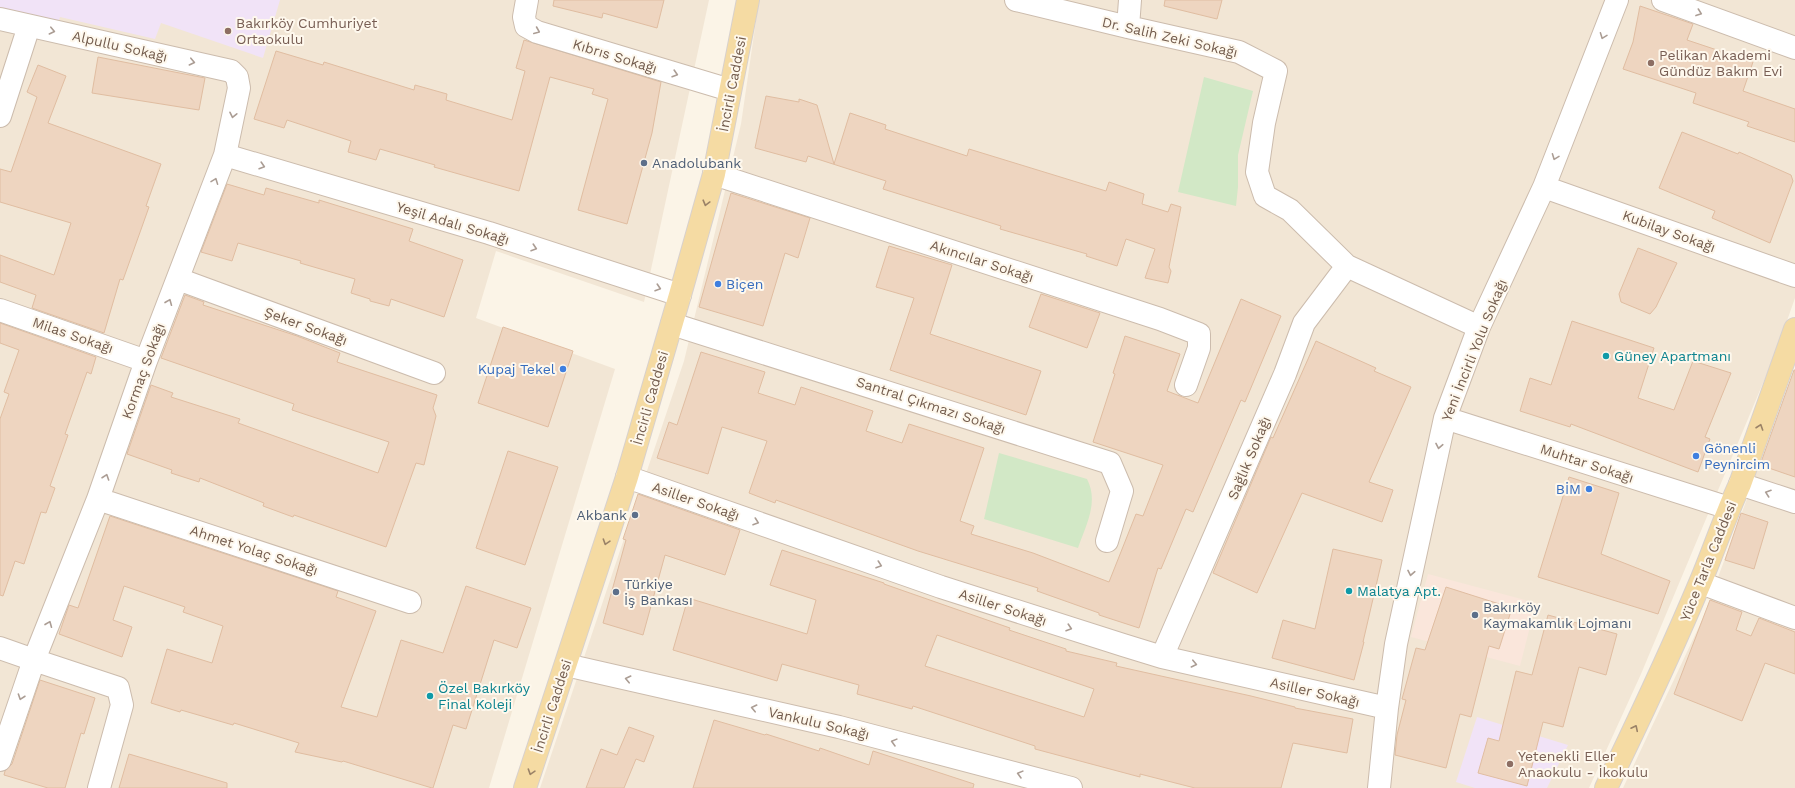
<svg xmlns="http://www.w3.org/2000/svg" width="1795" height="788" viewBox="0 0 1795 788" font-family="'Work Sans',sans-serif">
<rect width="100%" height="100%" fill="#fbf4e7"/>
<path fill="#f2e6d5" d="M0,0H709L644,302L496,251L476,318L615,369L489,788H0Z
M759,0H1795V298L1776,352L1641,674L1589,788H540L684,361L741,124Z
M1789,385L1795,387V788H1623L1703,618Z"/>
<path fill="#fae6db" d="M1428,574L1536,603L1520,666L1411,637Z"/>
<path fill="#f1e3f7" d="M0,0H280L263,58L161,23L155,39L60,17L58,23L0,10Z
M1477,717L1568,745L1547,788H1475L1456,782Z"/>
<path fill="#d2e8c6" d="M1204,77L1253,91L1238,155V187L1236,206L1178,192Z
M999,453L1087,479C1099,502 1086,525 1078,548L984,519Z"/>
<path fill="#eed5c0" stroke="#e0bda1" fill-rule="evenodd" d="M554,0H664L657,28L603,13L602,18L553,6Z
M1165,0H1222L1217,19L1164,6Z
M1640,6L1693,24L1687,40L1753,62L1743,91L1795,109V142L1747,126L1749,122L1693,103L1696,93L1623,69L1633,42Z
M524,40L661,82L652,133L627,224L578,210L608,99L592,94L594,89L550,77L519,191L434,167L435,165L380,149L376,160L348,152L351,141L287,120L284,128L254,119L276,51L323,65L324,62L414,90L415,85L447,94L446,100L512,120L525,71L516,68Z
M98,57L205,78L199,110L92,93Z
M38,65L66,76L48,123L161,164L146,206L149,207L123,280L120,279L104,333L32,308L36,295L0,282V255L54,275L71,223L0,202V169L11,172L37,97L27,92Z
M766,96L799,102V99L817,105L834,164L850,113L886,125L885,129L967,156L969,149L1106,191L1109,182L1144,194L1142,204L1168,212L1171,204L1181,207L1169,267L1171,271L1168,283L1145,278L1155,249L1126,239L1117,266L1086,256L1087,254L1000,229L1001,226L883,189L886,181L808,156L806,162L755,148Z
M1682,132L1738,154L1739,152L1791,175L1793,181L1770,243L1712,218L1715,211L1659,188Z
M227,184L264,195L266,188L319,203V200L413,229L409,241L463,260L444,317L391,299L389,306L370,301V299L351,293L355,279L300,263L301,261L238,243L232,261L201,252Z
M731,193L810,218L798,258L785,253L763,326L699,307Z
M889,246L952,265L930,334L1041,371L1026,415L890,370L914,298L876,287Z
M1638,248L1677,263L1656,307L1650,314L1621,302L1619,294Z
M1041,294L1100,313L1087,348L1029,327Z
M185,295L204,302L203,305L297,336L340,353L337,362L437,395L433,408L436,416L424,465L416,463L386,547L294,515L293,517L263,506L264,503L200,478L199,482L171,473L172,470L127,454L151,385L173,393L171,397L240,419L238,423L378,473L389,442L292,410L294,404L161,358Z
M1241,299L1281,316L1245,402L1241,400L1193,512L1186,509L1161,569L1158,568L1139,628L1099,615V613L1037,591L1038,588L918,551L776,500L775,503L749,493L767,441L722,427L708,474L657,458L669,422L677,425L701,352L765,372L758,393L795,405L801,387L873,411L866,431L902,443L909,424L984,448L960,521L974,526L971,534L1033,553L1109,582L1136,514L1143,516L1163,465L1093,442L1115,374L1113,373L1125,336L1180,354L1167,391L1198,403Z
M1572,321L1654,348L1638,398L1674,410L1693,361L1731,373L1705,437L1710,439L1698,472L1571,424L1570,427L1520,411L1530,378L1551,385Z
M0,323L96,357L91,374L87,372L65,434L68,435L50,486L55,488L46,513L41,512L24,564L15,561L3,596L0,595V419L9,394L4,392L19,350L0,343Z
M503,327L573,351L548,427L478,403Z
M1316,341L1376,368L1374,371L1411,387L1369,482L1393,490L1382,522L1302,493L1257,593L1213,573L1271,437L1273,438Z
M1794,370H1795V477L1760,465Z
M508,451L558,467L525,565L476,548Z
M1569,477L1619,493L1601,554L1670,581L1658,614L1538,577Z
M638,494L740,530L725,575L665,555L643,635L603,623L626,540L623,539Z
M1741,513L1768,522L1754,569L1725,560Z
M110,516L338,591L336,597L376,611L341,707L377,717L401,640L443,653L466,586L531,608L517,648L494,640L466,729L453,725L433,788H432L343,761L342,762L295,752L299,743L234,723L233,725L181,710L180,712L151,703L167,649L212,663L223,626L183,612L185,607L124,586L113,620L132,627L122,657L59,634L69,605L78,608Z
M1333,549L1382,560L1363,642H1364L1354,680L1272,658L1283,620L1315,629Z
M782,550L884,583V584L1010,628L1009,630L1066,649V651L1117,663L1116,666L1251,696L1295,707V708L1353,719L1347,753L1293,743L1281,788H1195L1140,774V777L1035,749V746L913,706L912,709L857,694L859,685L782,664L777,681L673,650L688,598L807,634L816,600L770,585ZM937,635L1094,689L1084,717L925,666Z
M1446,587L1512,608L1499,649L1489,646L1471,717L1460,714L1446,768L1395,755L1397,735L1406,700L1402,699L1416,648L1425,650Z
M1710,600L1742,612L1736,630L1751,636L1759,618L1795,632V674L1765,663L1742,721L1674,694Z
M1548,615L1617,634L1606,675L1579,667L1563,727L1543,722L1527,786L1478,773L1488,738L1499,741L1516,671L1532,675Z
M40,680L95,698L84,734L81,733L65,788H48L4,775L5,771L12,764Z
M714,720L765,735L766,734L819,751L820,748L869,765L873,751L974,784L973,788H693Z
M629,727L654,736L644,762L636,759L624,788H586L601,749L617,755Z
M129,754L227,783V788H119Z"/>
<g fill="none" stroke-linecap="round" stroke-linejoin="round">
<g stroke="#ccbcad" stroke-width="24">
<path id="minor" d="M527,0L524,17L526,26L537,32L730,90
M1016,0L1128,27L1239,52L1276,71L1264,123L1257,172L1265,196L1290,210L1347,266L1479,327
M1663,0L1795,48
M0,19L231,71L237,77L239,88L225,155L146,361L98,499L34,660L0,760
M1128,27L1130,0
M0,116L29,26
M225,155L489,233L680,295
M714,174L1160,319L1199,334V348L1186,385
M1544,187L1795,276
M178,279L434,373
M0,310L146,361
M672,324L1110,463L1122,491L1107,541
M1445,418L1729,508
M627,477L941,587L1123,645L1162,657L1387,708
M1740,484L1795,502
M98,499L410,602
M1701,583L1795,618
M0,648L34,660L118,688L122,705L99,788
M1162,657L1285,374L1304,323L1347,266
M566,665L839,727L1071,788
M1379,788L1387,708L1396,644L1445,418L1479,327L1544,187L1617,0"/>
</g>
<g stroke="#d8d1cd" stroke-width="24">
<path id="major" d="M525,788L627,477L680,295L714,174L748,0
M1606,788C1639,720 1671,652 1700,583C1714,550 1725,516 1740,484L1795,329"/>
</g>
<use href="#minor" stroke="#fff" stroke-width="22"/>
<use href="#major" stroke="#f5dba3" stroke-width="22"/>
</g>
<defs><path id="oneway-chevron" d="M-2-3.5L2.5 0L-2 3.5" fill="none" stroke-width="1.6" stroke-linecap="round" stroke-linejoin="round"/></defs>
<g stroke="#ab9d94">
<use href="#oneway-chevron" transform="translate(1699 13) rotate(20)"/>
<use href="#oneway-chevron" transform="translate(52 31) rotate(13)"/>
<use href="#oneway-chevron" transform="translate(537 31) rotate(23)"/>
<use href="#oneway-chevron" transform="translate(1603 36) rotate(111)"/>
<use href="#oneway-chevron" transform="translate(192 62) rotate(13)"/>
<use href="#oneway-chevron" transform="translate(675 74) rotate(17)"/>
<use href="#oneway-chevron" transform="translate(233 115) rotate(102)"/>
<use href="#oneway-chevron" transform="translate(1555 157) rotate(111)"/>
<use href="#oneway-chevron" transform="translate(262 166) rotate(17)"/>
<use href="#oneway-chevron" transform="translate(215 181) rotate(-69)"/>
<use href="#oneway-chevron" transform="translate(534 248) rotate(18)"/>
<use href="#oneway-chevron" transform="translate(658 288) rotate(18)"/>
<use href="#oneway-chevron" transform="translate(169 302) rotate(-68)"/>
<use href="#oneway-chevron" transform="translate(1439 446) rotate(101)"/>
<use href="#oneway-chevron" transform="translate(106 477) rotate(-71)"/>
<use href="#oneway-chevron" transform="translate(1768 493) rotate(-161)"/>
<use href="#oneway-chevron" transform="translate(756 522) rotate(19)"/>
<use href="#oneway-chevron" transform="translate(879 565) rotate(19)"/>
<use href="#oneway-chevron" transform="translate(1411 573) rotate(101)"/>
<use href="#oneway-chevron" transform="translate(49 624) rotate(-68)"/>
<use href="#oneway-chevron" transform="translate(1069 628) rotate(18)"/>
<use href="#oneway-chevron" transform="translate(1194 664) rotate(13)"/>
<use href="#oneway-chevron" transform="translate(628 679) rotate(-167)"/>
<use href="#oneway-chevron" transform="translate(21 697) rotate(109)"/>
<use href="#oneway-chevron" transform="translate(754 708) rotate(-167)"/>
<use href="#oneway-chevron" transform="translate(894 742) rotate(-165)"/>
<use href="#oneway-chevron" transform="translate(1020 774) rotate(-165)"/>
</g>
<g stroke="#9a8267">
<use href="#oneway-chevron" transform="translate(706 203) rotate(105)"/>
<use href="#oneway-chevron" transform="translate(1760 427) rotate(-71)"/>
<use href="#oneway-chevron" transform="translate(606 542) rotate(108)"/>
<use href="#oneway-chevron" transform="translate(1635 728) rotate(-64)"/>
<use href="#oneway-chevron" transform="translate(531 772) rotate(108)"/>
</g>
<g fill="#8d6e63" stroke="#fef8ed" stroke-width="1.5">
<circle cx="228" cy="31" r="4"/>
<circle cx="1651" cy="63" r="4"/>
<circle cx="1510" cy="764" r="4"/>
</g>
<g fill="#5c6f8a" stroke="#fef8ed" stroke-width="1.5">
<circle cx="644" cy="163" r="4"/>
<circle cx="635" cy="515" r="4"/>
<circle cx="616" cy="592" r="4"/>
<circle cx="1475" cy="615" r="4"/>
</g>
<g fill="#3f7fe0" stroke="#fef8ed" stroke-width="1.5">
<circle cx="718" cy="284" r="4"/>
<circle cx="563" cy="369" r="4"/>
<circle cx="1696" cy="456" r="4"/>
<circle cx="1589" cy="489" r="4"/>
</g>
<g fill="#0f9aa8" stroke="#fef8ed" stroke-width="1.5">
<circle cx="1606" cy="356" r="4"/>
<circle cx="1349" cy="591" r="4"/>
<circle cx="430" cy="696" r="4"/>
</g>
<g text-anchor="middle" stroke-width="4" stroke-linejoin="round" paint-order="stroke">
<g font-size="14" fill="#785e54" stroke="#fef8ed" text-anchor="start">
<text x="236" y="28">Bakırköy Cumhuriyet<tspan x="236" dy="16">Ortaokulu</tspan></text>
<text x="1659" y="60">Pelikan Akademi<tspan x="1659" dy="16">Gündüz Bakım Evi</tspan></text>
<text x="1518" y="761">Yetenekli Eller<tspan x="1518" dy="16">Anaokulu - İkokulu</tspan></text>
</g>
<g font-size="14" fill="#735c4d" stroke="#fef8ed">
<text transform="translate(1170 37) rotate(13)" y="5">Dr. Salih Zeki Sokağı</text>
<text transform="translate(120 46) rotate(13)" y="5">Alpullu Sokağı</text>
<text transform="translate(615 56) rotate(17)" y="5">Kıbrıs Sokağı</text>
<text transform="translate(732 84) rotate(-79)" y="5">İncirli Caddesi</text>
<text transform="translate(453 223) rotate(17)" y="5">Yeşil Adalı Sokağı</text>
<text transform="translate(1669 231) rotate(20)" y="5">Kubilay Sokağı</text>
<text transform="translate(982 261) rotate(18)" y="5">Akıncılar Sokağı</text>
<text transform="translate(306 326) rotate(20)" y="5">Şeker Sokağı</text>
<text transform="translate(73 335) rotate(19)" y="5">Milas Sokağı</text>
<text transform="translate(1474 350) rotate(-68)" y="5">Yeni İncirli Yolu Sokağı</text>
<text transform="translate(143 371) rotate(-70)" y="5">Kormaç Sokağı</text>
<text transform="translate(650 398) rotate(-74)" y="5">İncirli Caddesi</text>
<text transform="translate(931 405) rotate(18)" y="5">Santral Çıkmazı Sokağı</text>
<text transform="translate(1249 458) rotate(-67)" y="5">Sağlık Sokağı</text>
<text transform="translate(1587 463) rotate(18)" y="5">Muhtar Sokağı</text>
<text transform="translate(696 501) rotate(19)" y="5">Asiller Sokağı</text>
<text transform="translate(254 550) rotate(18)" y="5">Ahmet Yolaç Sokağı</text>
<text transform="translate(1708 561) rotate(-68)" y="5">Yüce Tarla Caddesi</text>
<text transform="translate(1003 607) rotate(18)" y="5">Asiller Sokağı</text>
<text transform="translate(1315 692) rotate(13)" y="5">Asiller Sokağı</text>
<text transform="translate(552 706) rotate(-72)" y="5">İncirli Caddesi</text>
<text transform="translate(819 723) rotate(13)" y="5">Vankulu Sokağı</text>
</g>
<g font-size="14" fill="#4e5e75" stroke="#fef8ed" text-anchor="start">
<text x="652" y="168">Anadolubank</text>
<text x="627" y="520" text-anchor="end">Akbank</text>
<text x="624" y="589">Türkiye<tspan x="624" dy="16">İş Bankası</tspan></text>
<text x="1483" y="612">Bakırköy<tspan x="1483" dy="16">Kaymakamlık Lojmanı</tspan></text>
</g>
<g font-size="14" fill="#366cbe" stroke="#fef8ed" text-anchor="start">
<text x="726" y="289">Biçen</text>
<text x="555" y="374" text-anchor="end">Kupaj Tekel</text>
<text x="1704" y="453">Gönenli<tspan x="1704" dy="16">Peynircim</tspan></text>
<text x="1581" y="494" text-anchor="end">BİM</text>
</g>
<g font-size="14" fill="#0d838f" stroke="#fef8ed" text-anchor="start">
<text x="1614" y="361">Güney Apartmanı</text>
<text x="1357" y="596">Malatya Apt.</text>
<text x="438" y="693">Özel Bakırköy<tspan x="438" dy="16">Final Koleji</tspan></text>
</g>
</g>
</svg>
